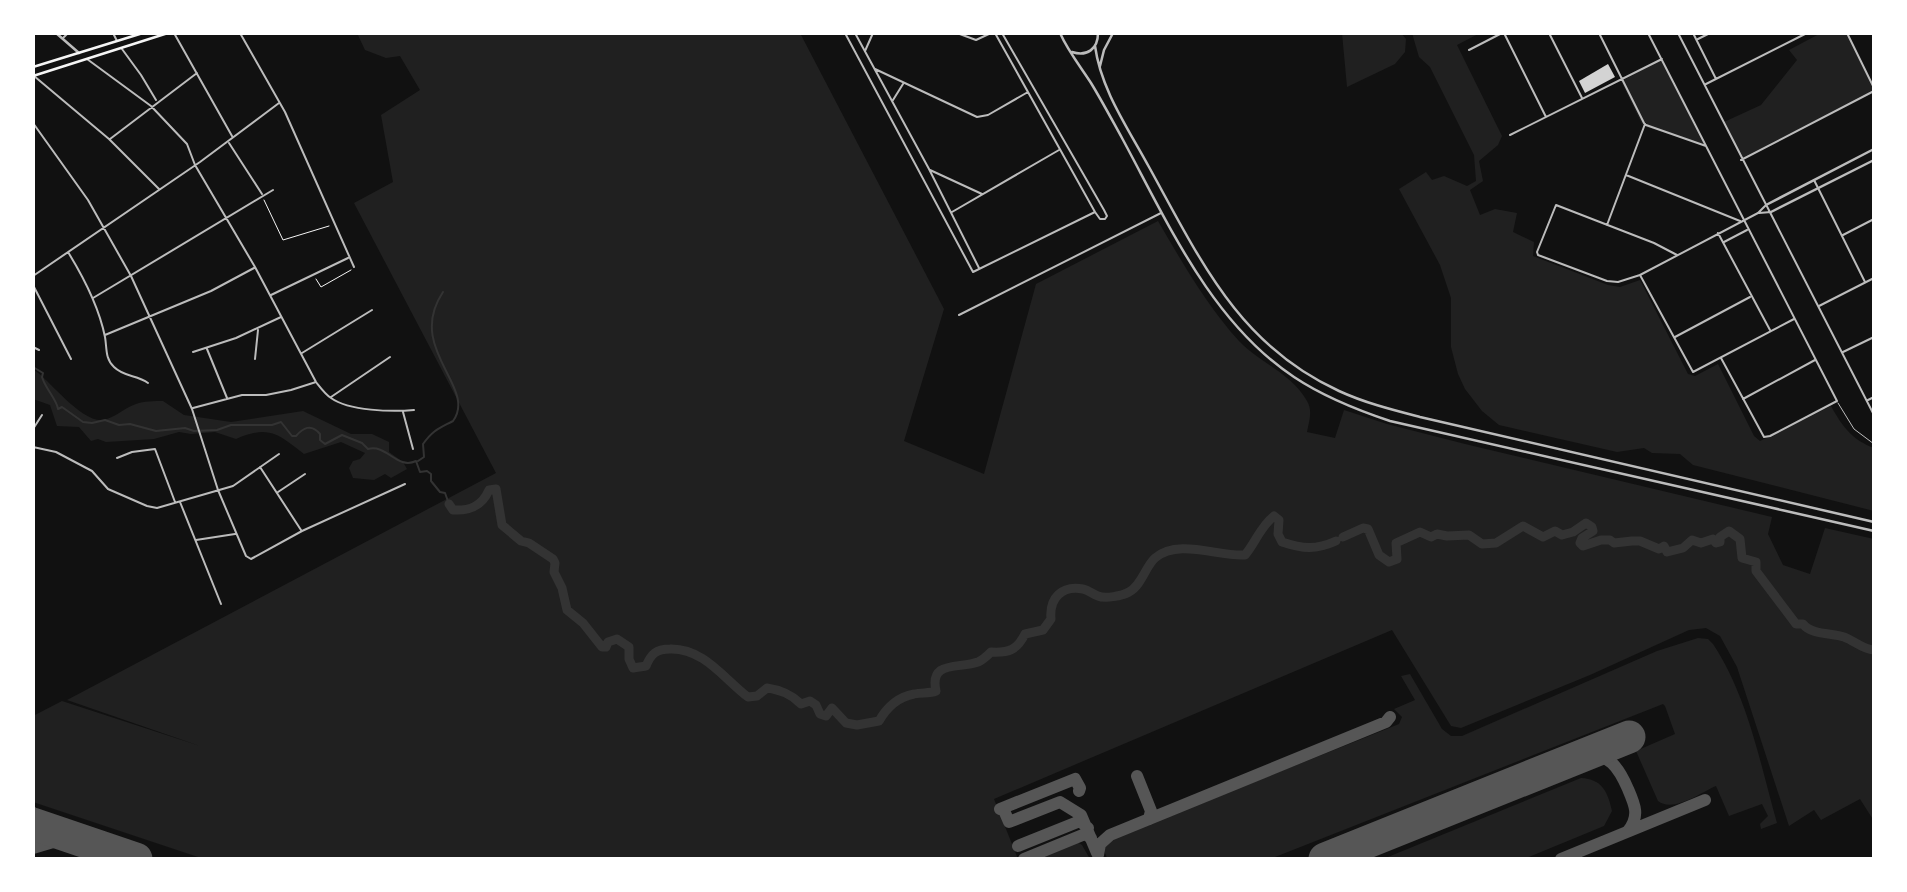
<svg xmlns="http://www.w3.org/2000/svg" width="1907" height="892" viewBox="0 0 1907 892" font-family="'Crimson Pro',serif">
<rect width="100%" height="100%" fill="#111"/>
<path fill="#202020" d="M357,33H800L944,309L904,441L984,474L1036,284L1158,221C1182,262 1207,306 1239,341C1260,363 1291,373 1307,401C1313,411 1309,421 1307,432L1335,438L1344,410L1387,424L1465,444L1772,517L1768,534L1783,565L1810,574L1825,528L1874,539V821L1860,799L1821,820L1814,810L1789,826L1737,667L1720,636L1706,628L1689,630L1590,675L1461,728L1451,726L1392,630L994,799L1018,859H204L33,802V716L62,701L200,746L67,700L496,473L354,203L393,182L381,115L420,90L400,56L386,58L365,50Z
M1342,33H1401L1406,39L1405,52L1395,64L1347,87Z
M1412,33H1480L1457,45L1502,136L1498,145L1479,161L1483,181L1470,190L1480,215L1495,209L1517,213L1513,232L1534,242L1533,256L1608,285L1620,287L1640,280L1688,374L1695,376L1718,364L1754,436L1760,441L1831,406C1842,426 1852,440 1874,448V511L1693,465L1680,454L1652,453L1644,448L1617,452L1499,425L1482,411L1465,389L1458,374L1451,347V298L1440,265L1399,189L1426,172L1432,180L1444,176L1467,186L1476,181L1474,155L1430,67L1419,57Z
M1821,33H1847L1874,91L1742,158L1724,122L1761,105L1797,60L1789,50Z
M1661,60L1705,145L1643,126L1621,81Z
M33,369C51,381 85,428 107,419C117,416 126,407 136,404C144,401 154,401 163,401L184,415L231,422L303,411L351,434H372L389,442V452L403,462L407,469L391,478L385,474L374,480L353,478L349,468L353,461L360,459L365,453L341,442L304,454C277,433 269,425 236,439L215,432L191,434L179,432L154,439L106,442L98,439L91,441L79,427L57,426L50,405L33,399Z
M1698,638L1708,639L1713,644C1748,697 1760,763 1777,823L1761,829L1760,824L1768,816L1762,804L1729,816L1716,786C1700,793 1673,813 1658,801L1636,751L1675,734L1665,706L1663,704L1270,859L1107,858L1103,848L1109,840L1399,724L1402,717L1394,709L1415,700L1401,676L1410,674L1442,729L1451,736H1462L1657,651Z
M1581,778C1602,779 1608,792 1612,811L1604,826L1524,859H1383Z
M1077,842L1082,845L1090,859H1029Z"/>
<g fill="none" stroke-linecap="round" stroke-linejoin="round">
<path stroke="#333" stroke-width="2" d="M33,367L43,373L42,377C45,388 57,400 58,409L62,407L83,422L92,423L105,420L119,425L130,424L156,431L185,428L194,431L217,430L231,425H272L281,422L292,436H296C303,428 311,423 320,434V440L325,444L342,435L362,443L368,449C387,444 397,470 416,461L420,472L427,471L431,474V481L440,492L445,493L449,504
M418,461L424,457L423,444C433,430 438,429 453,421C478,387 405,349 443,292"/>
<path stroke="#333" stroke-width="9" d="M449,504L453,510C470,511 482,506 489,490L496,489L502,525L521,541L529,543L553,559L555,563L554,572L562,588L567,610L583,623L602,647H606L608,642L617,639L629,647V659L633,668L646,666C651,654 656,649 670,649C704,648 724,679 748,697L757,696L767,688C781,690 791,694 801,704L810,701L816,705L820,714L826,716L832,708L846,723L857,725L879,721C887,707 898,697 914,694C922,692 929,694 936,691C929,660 959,669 978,662C983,660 987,656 991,652C1009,653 1017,650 1025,634L1043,630L1051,619C1049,598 1062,585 1083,589C1089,590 1092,594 1098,596C1105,599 1122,596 1129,592C1142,585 1145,567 1155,558C1178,538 1219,557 1245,555C1256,542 1260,527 1274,516L1279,520L1278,534L1282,542C1303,549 1316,550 1336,541
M1343,537L1363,528L1368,529L1379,555L1389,562L1397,559L1396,543L1420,532L1431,537L1437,534L1447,536L1469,535L1482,544L1496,543L1523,526L1543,537L1555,531L1562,535L1573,532L1586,523L1592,527L1593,531L1582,538L1580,543L1583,546L1601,540H1610L1614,543L1632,541H1640L1659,549L1664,546L1667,552L1683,548L1692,540L1701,543L1713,539L1716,543L1720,542V537L1729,531L1740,539L1742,558L1756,562V571L1796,624H1803C1811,635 1832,633 1844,637C1855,641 1862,649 1874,650"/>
<path stroke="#565656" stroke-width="12" d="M1583,755C1609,752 1619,768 1628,789C1635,805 1640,816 1628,831
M1137,776L1151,811L1149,819
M1003,808L1009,822L1060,802L1081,815L1097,853
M1000,809L1075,779L1080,788L1079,791
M33,813L46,828L70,836
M1018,846L1080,821L1088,828
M33,848L70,837L113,852
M1098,855L1100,844L1110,835L1386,722L1390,717
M1024,859L1085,834L1091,838
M1561,859L1705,800"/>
<path stroke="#565656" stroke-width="33" d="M33,824L136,859
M1325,859L1629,737"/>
</g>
<path fill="#d3d3d3" d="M1608,64L1615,77L1585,93L1579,81Z"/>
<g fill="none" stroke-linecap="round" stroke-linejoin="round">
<path stroke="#f5f5f5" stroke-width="1" d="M264,200L283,240L329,226
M316,279L321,287L351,270"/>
<path stroke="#bcbcbc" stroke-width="1" d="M1838,403L1854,429L1874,444"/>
<path stroke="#bcbcbc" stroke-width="2" d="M113,33L117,41
M174,33L232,136
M240,33L285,112L354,267
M845,33L973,272L1095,212
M855,33L929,169L979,268
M957,33L976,40L991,33
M995,33L1095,212L1100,219H1104
M1002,33L1104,210L1107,216L1105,219
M1504,33L1546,117
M1549,33L1582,98
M1599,33L1644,123
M1648,33L1837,401L1770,436L1764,437L1721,358
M1678,33L1874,415
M1693,33L1716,79
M1847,33L1874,88
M63,38L68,33
M1698,39L1710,33
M122,49L141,75L156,100
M1469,50L1502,33
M865,51L873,33
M87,59L151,106L187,144L195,165L255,267L316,382C320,387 325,394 331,398C349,411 392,412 414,410
M875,69L977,117L988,115L1028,92
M34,76L109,139L159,189
M1706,84L1807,33
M893,100L903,84
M33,123L88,200L131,276L192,409L218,490L246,556L251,559L302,531L405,484
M1646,125L1706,146
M1510,135L1662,59
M110,139L197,73
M229,143L262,194
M1741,160L1874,91
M930,170L982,194
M1626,175L1740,221
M1814,180L1865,282
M952,212L1059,150
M1759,213L1771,212
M1607,225L1645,124
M1718,233L1770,330
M1843,235L1874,219
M1724,242L1747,230
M68,252C84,278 99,307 105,337C107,348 105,359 114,367C124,377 137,375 148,383
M1677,255L1654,243L1556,205L1537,252L1538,255L1607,281L1618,282L1640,275L1758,213L1765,206
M1640,275L1693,372L1794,319
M33,276L200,162L279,103
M33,285L71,359
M271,295L348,258
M93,298L273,190
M1819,306L1874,278
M959,315L1161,213
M105,335L211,291L254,268
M1675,337L1750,297
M33,347L39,350
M207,349L227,398
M193,352L236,338L281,317
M1843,352L1874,337
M302,353L372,310
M255,359L258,330
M331,397L390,357
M1743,399L1815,360
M1868,400L1874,397
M193,408L242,395H266L291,390L316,382
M403,412L413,449
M33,429L42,415
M33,447L56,452L92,471L108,489L147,506L157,508L233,486L279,454
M117,458L132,452L155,449L175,502
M260,467L301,530
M278,492L305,474
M180,502L221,604
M196,540L235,534"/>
<path stroke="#bcbcbc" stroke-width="2.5" d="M56,33L79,53
M1060,33C1068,51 1080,66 1091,83C1102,101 1112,120 1122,138C1168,223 1211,322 1294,377C1324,397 1357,410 1390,421L1874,531
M1095,46C1101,90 1128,128 1149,167C1200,259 1238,345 1339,391C1365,403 1393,410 1420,417L1874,522
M1072,52C1087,57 1098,49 1098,33
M1100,66L1104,50L1113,33
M1766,205L1874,149
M1771,212L1874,160"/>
<path stroke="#f5f5f5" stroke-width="2.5" d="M33,67L143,33
M33,76L168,33"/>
</g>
<rect width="1907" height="892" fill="none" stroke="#ffffff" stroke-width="70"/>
</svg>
